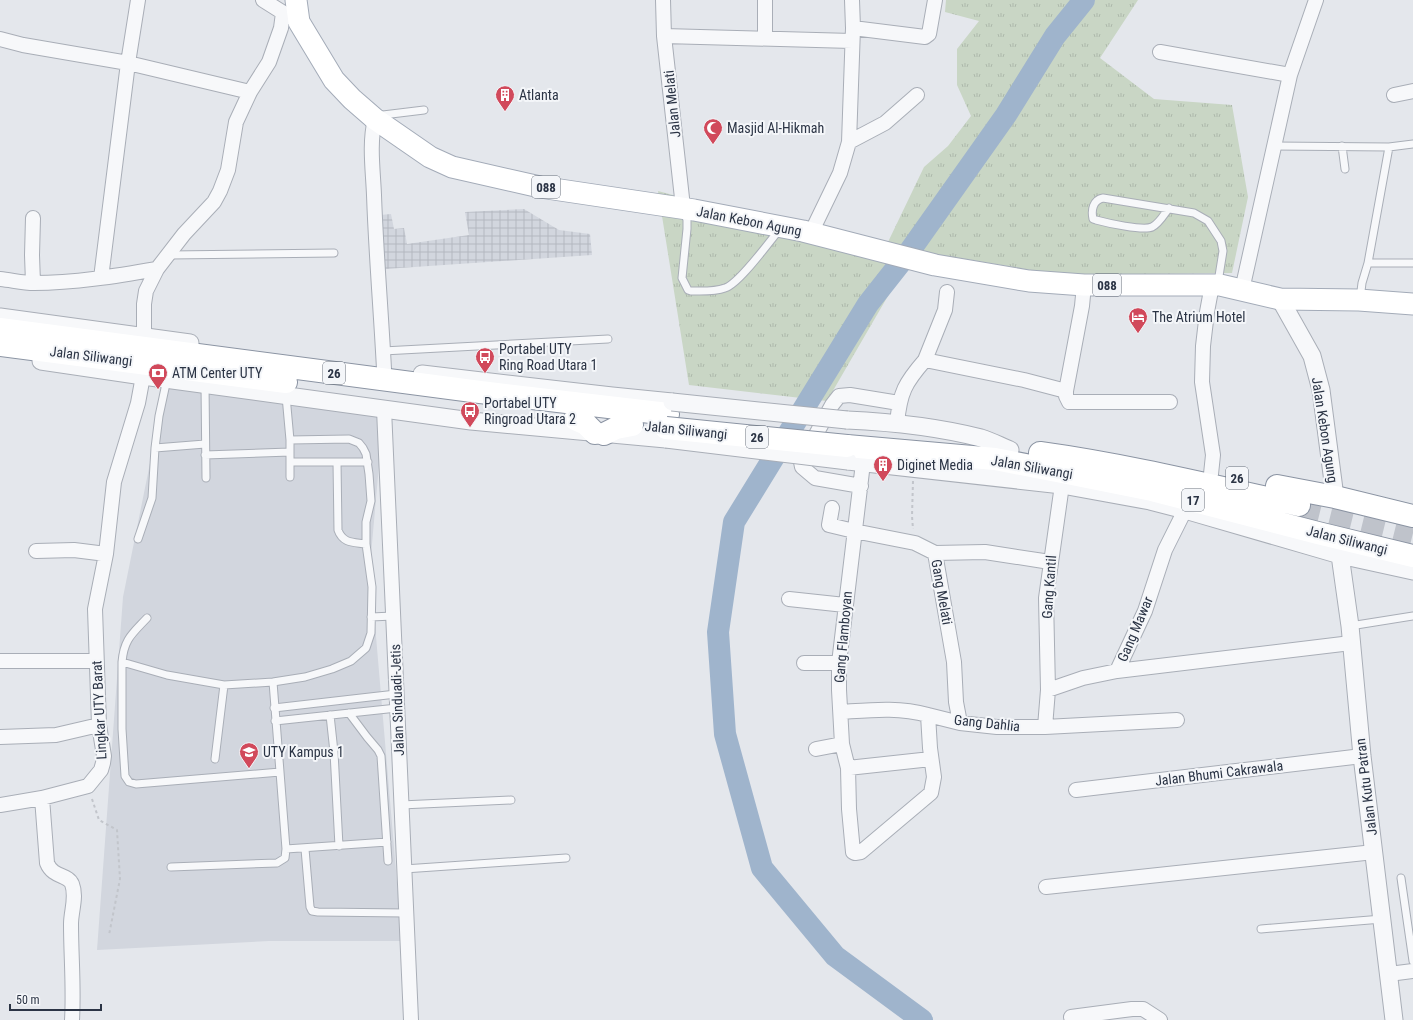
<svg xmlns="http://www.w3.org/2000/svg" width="1413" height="1020" viewBox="0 0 1413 1020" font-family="'Roboto Condensed',sans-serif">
<defs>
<pattern id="industrial-grid" width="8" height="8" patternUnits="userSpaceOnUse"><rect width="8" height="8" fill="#d2d6de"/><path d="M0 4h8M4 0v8" fill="none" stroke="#b4b8c0"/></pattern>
<pattern id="park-tufts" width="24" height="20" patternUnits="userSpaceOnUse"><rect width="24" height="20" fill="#c9d6c5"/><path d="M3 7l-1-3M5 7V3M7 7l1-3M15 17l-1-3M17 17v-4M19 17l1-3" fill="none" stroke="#adb8ab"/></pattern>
</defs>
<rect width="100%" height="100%" fill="#e4e7ec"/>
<path fill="#d2d6de" d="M167,379L384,409L370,566L402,941H269L97,950L123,597Z"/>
<path fill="url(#industrial-grid)" d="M524,209L559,230L590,234L592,255L385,269L380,215L391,214L394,229L404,228L407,244L469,235L465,212Z"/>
<path fill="url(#park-tufts)" d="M946,0H1138L1100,58L1154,99L1232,105L1248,197L1232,273L1062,275L917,251L888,242L924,167L948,146L971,116L957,85V49L979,21L945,12Z
M658,191L910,258L827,401L689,385Z"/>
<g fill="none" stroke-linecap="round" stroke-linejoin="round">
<path stroke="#9fb4cc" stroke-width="22" d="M922,1020L835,956L762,868L725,734L718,632L734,522L868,304L909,252L1006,115L1055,36L1084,0"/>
<path stroke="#bfc3cb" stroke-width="22" stroke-dasharray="22 11" stroke-linecap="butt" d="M1299,505L1413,533"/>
<g stroke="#a9aeb7" stroke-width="9">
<path id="service" d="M379,117L383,115L424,110
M1274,146L1389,147L1413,144
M1342,146L1345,169
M1169,208C1165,213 1159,224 1152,227C1143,231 1107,223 1096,220L1093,219C1091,210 1093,200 1103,198L1194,213L1208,221L1221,241L1223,251L1219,276L1220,283
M684,211L687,220V229L682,278L688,290L691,291C702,291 714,292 725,288C739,284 769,242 780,229
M169,255L334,253
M1368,263H1413
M1360,299L1362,283L1368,263L1389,147
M383,351L608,339
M205,384L206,478
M155,448L159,416L167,379
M205,455L290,452
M290,462H368
M337,462L338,530C343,544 354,542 366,544
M290,477V440
M138,539L152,498L155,448L205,444
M371,617L393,616
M147,618C132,634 124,639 122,662L167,675L224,685L273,682L305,677L332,669L351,661L366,648L371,633L372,587L366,544V522L371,501L369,474L366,454L363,448L359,443L349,439L290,440L286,396
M1350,626L1413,616
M122,662V729L125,776L129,782L136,784L280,772
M274,708L396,694
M349,713L367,737L378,750L381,756L388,861
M330,715L334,752L339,846
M275,721L397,708
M215,759L224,685
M401,805L511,800
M286,849L387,842
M305,849L310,907L312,911L318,912L406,913
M171,867L277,863L285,858L286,849L273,682
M404,869L566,858
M1401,878L1413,961
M1261,929L1382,919"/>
</g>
<g stroke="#a9aeb7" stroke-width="16">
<path id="minor" d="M263,0L290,17
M663,0L664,36L683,207
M853,28L925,37L929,34L935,0
M664,36L852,41
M765,38V0
M0,39L23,45L128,63L250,92
M1160,52L1290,75
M1394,95L1413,91
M375,119C369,144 373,170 374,195C376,253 381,311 384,369
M849,142L885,123L917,95
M33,218L32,255L33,283
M811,233L840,173L849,142L853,28L852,0
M101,278L128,63L138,0
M0,279C11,280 23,283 34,283C74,283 117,276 157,269
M1084,285L1082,306L1066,391V396L1069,402H1170
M1242,290L1290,75L1316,0
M144,337V304L146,291L157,269L184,234L214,202L220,191L228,170L236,122L250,92L269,62L281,28L283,13
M925,360L945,310L947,292
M384,409L411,1020
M897,423C900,392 905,383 925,360L1024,380L1066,391
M1211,474L1213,455L1202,382L1203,346L1207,312L1212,285
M861,486L815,478L802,467L801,462L832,405L839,396L850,395L899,403
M832,508L829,525L854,531L915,543L935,553
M36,551L74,550L106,554
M789,599L845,605
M0,661H96
M804,663H839
M1117,671L1351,643
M1048,690L1046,598L1062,485
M841,712C872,710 898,707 928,715L930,748L934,777L931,793L861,852L855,853L853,852L849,809L848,768L842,744L839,690V663L863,463
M928,715L960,723L997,727H1045L1177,720
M960,723L956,702L954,662L935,553L985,552L1050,562
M1045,727L1048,690L1083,678L1117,671L1145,611L1165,550L1185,510
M0,737L56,735L99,725
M816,749L842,744
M848,768L931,759
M1076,790L1362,756
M0,805L42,798
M1046,887L1374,852
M1389,974L1413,971
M1071,1017L1132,1009H1143L1160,1020
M72,1020C74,988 71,956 71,924C71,911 77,897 72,884C68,874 53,878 47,863L42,798L88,786L101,770L103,763L104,756L99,725L95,609L106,554L114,482L138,403L143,376"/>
</g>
<g stroke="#a9aeb7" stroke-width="19">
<path id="tertiary" d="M1280,299L1312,356L1321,390L1335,497
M0,317L190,343
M41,361L143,376L471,421L666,439
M422,374L612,396L672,402
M847,420C892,422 938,427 981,438C991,441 1000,446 1010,450
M848,461L1062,485L1150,501L1185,510L1340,555L1413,571
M1340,555L1350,626L1362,756L1394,1020"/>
</g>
<g stroke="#a3abb8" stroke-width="23">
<path id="primary" d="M296,0L299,22L334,80L352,99L375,119L430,157L452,167L540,187L694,210L803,231L935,265L1029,281L1084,285H1220L1280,299L1359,300L1413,304"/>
</g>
<g stroke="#8b94a3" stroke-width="24">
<path id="trunk" d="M0,329L480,392L668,414
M0,345L286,382
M575,419L586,424L595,433
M604,434L616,428L632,425
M847,446L995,459L1067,473L1152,490L1318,533L1413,556
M1040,453C1127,465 1212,486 1299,505
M1277,486L1335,497L1413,516"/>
</g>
<path stroke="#c2c5cb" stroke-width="2" stroke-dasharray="3 3" stroke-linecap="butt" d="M913,481L912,516L913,529
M92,799L99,820L117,830L120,879L109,935"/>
<use href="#service" stroke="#f7f8fa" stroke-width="7"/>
<use href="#minor" stroke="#f7f8fa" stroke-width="14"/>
<use href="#tertiary" stroke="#f7f8fa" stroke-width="17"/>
<use href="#primary" stroke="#fff" stroke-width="21"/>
<use href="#trunk" stroke="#fff" stroke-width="22"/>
<g stroke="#a9aeb7" stroke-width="19" stroke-linecap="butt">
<path id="tertiary-bridge" d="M672,402L847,420
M666,439L848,461"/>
</g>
<g stroke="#8b94a3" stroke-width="24" stroke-linecap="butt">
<path id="trunk-bridge" d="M666,428L847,446"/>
</g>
<use href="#tertiary-bridge" stroke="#f7f8fa" stroke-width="17"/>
<use href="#trunk-bridge" stroke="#fff" stroke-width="22"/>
</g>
<defs>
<g id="building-pin" transform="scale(1)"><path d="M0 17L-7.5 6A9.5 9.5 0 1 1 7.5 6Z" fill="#d1495b" stroke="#f4f6f9"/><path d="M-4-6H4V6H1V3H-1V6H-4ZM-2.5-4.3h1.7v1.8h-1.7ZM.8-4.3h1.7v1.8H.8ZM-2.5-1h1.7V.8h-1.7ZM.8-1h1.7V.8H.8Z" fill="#fff"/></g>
<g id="mosque-pin" transform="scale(1)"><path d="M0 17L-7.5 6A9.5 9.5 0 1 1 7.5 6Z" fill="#d1495b" stroke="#f4f6f9"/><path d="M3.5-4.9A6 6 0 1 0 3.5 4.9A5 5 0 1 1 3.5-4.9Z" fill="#fff"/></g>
<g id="hotel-pin" transform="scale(1)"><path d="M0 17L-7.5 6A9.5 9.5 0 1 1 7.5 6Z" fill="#d1495b" stroke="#f4f6f9"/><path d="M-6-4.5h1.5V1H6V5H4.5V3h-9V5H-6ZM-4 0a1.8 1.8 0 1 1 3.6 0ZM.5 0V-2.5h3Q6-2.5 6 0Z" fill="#fff"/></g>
<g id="bus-pin" transform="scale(1)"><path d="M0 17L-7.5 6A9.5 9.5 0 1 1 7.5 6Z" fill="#d1495b" stroke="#f4f6f9"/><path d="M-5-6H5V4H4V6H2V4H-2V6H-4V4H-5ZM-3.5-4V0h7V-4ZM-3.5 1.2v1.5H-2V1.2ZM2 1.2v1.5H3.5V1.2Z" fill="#fff"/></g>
<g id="bank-pin" transform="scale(1)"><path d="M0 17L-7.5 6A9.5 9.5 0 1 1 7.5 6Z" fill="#d1495b" stroke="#f4f6f9"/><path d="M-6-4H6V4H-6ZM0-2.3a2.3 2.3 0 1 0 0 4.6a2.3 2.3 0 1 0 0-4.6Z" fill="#fff"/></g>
<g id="university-pin" transform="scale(1)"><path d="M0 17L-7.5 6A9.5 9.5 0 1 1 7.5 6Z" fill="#d1495b" stroke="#f4f6f9"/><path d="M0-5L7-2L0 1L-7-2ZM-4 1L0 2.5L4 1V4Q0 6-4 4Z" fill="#fff"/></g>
</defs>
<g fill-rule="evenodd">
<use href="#building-pin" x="505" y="95"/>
<use href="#mosque-pin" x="713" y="128"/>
<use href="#hotel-pin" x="1138" y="317"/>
<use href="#bus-pin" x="485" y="357"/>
<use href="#bank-pin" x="158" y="373"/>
<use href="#bus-pin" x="470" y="411"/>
<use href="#building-pin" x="883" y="465"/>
<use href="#university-pin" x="249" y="752"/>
</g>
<g text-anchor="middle" stroke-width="4" stroke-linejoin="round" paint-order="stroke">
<g fill="#f4f6f9" stroke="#676e7b" stroke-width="1">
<rect x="532" y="176" width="28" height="22" rx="3"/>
<rect x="1093" y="274" width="28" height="22" rx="3"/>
<rect x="323" y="362" width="22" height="22" rx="3"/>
<rect x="746" y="426" width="22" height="22" rx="3"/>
<rect x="1226" y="467" width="22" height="22" rx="3"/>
<rect x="1182" y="489" width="22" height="22" rx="3"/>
</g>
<g font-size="13" font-weight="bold" fill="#2b3445">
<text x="546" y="192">088</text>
<text x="1107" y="290">088</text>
<text x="334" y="378">26</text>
<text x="757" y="442">26</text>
<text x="1237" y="483">26</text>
<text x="1193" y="505">17</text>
</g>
<g font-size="14" fill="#2b3445" stroke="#f4f6f9" text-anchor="start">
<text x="519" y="100">Atlanta</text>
<text x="727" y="133">Masjid Al-Hikmah</text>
<text x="1152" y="322">The Atrium Hotel</text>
<text x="499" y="354">Portabel UTY<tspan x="499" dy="16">Ring Road Utara 1</tspan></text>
<text x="172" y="378">ATM Center UTY</text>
<text x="484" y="408">Portabel UTY<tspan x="484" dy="16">Ringroad Utara 2</tspan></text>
<text x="897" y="470">Diginet Media</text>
<text x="263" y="757">UTY Kampus 1</text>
</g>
<g font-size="14" fill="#2b3445" stroke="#f4f6f9">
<text transform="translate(672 104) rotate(-96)" y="5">Jalan Melati</text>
<text transform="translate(749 221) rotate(11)" y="5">Jalan Kebon Agung</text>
<text transform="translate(91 356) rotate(7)" y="5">Jalan Siliwangi</text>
<text transform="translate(686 430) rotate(6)" y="5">Jalan Siliwangi</text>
<text transform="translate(1325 430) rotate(81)" y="5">Jalan Kebon Agung</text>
<text transform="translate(1032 467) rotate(10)" y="5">Jalan Siliwangi</text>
<text transform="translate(1347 540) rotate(14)" y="5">Jalan Siliwangi</text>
<text transform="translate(1049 587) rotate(-86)" y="5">Gang Kantil</text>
<text transform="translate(942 592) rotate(80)" y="5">Gang Melati</text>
<text transform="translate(1135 629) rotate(-67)" y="5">Gang Mawar</text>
<text transform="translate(843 637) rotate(-85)" y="5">Gang Flamboyan</text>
<text transform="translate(397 700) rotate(-92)" y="5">Jalan Sinduadi-Jetis</text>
<text transform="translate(99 710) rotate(-93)" y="5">Lingkar UTY Barat</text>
<text transform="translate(987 723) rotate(6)" y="5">Gang Dahlia</text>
<text transform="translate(1219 773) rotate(-7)" y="5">Jalan Bhumi Cakrawala</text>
<text transform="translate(1366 787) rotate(-97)" y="5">Jalan Kutu Patran</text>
</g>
</g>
<path d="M10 1004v6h91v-6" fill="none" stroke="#2b3445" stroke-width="2"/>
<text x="16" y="1004" font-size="12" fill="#2b3445" stroke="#f4f6f9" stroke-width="3" paint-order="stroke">50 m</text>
</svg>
